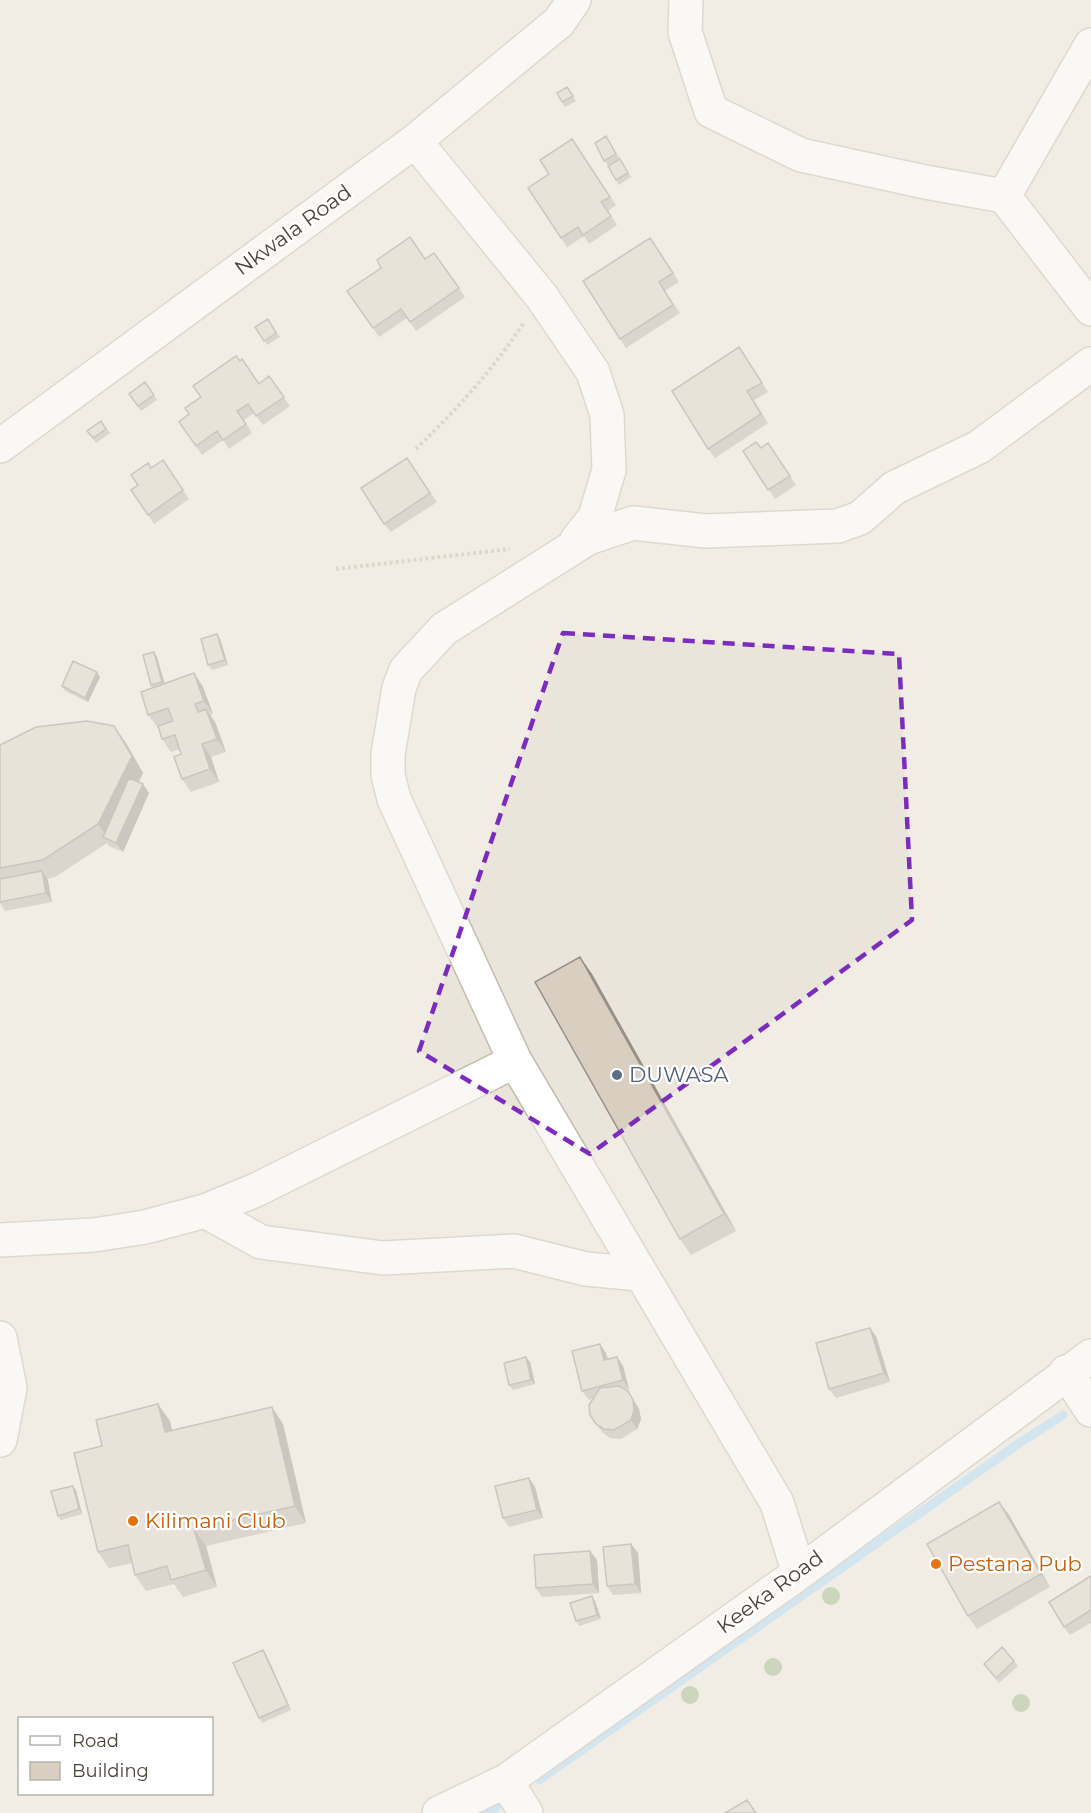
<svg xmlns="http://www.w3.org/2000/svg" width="1091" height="1813" viewBox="0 0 1091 1813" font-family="Montserrat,sans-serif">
<rect width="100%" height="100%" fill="#f6f3ec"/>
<path fill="#eae5da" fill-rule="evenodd" d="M0,0H1091V1813H0ZM20,1718H212V1794H20Z"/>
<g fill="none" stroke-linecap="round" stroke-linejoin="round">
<path stroke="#a9d4f2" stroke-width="9" d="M539,1780L1021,1442L1063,1415
M487,1813L510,1798"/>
<g stroke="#c2bbae" stroke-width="36">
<path id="minor" d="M686,0L685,32L711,111L801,155L925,182L1004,196L1091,309
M415,141L542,297L593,372L607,415L609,470L595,517L577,540
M1004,196L1091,45
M0,446L415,141L559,22L574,0
M205,1211L261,1242L299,1247L383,1258L514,1251L586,1269L640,1274
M0,1240L94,1235L145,1227L205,1211L256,1190L515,1061
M0,1338L10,1388L0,1440
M1066,1372L1091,1410
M799,1573L777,1503L515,1061L394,799L388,775V754L399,688L406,670L444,629L588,538L633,523L706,531L838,526L860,518L894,488L979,447L1091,364
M506,1781L526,1813
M439,1813L506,1781L799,1573L1091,1356"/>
</g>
<path stroke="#c4b79f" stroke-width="4" stroke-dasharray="3 3" stroke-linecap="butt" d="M416,449C456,410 492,371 523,324
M336,569L510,549"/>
<use href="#minor" stroke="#fff" stroke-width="33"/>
</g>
<g fill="#97b381">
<circle cx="831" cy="1596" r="9"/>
<circle cx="773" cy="1667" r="9"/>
<circle cx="690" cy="1695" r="9"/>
<circle cx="1021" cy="1703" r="9"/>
</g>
<path fill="#bab2a6" d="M570,92L576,101L565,107L562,102Z
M606,136L620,159L608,165L604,161Z
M572,139L616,205L608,211L617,225L589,244L584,236L567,247L528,188L549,174Z
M623,164L631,177L619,185L616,180Z
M657,247L679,282L665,291L680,313L626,348L620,339Z
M434,253L465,297L416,331L407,318L379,337L373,328L381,268L425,259Z
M268,319L280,337L267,345L255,327Z
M739,347L768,392L754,400L768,423L715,458L708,449Z
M269,376L290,406L263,425L254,413L244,420L252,433L229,449L223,440L202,455L179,422L259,384Z
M145,382L157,400L141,411L129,394Z
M101,421L110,433L96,443L87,431Z
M768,443L796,485L775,499L743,451L761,448Z
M407,458L437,502L391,532L384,524Z
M163,460L189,499L154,524L131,490L138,485L151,468Z
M220,639L228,665L212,670L208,665Z
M154,652L157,657L165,683L194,673L203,687L213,714L210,715L215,722L226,752L211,757L219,782L191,792L182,779L181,754L180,749L171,752L162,739L158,728L148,715L152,688L151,685Z
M100,677L88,702L65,691L62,686Z
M126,743L143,773L139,782L149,793L123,852L109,846L107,843L55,877L47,879L52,902L5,911L0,903V745Z
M580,957L592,974L736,1231L691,1255L680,1239Z
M876,1336L890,1382L836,1398L829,1389Z
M606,1353L608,1359L617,1357L623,1366L629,1389L626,1390L628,1391L639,1409L641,1419L637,1429L621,1439L610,1438L602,1432L596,1424L593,1398L589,1400L582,1391Z
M530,1362L535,1384L513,1390L509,1385Z
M170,1421L172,1430L283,1424L306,1523L206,1546L217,1587L183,1597L174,1584L146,1591L135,1575L132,1563L109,1568L98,1552L102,1446Z
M529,1478L535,1487L543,1518L509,1527L503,1518Z
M76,1490L82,1514L61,1520L58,1516Z
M1009,1515L1050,1587L977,1629L968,1616Z
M631,1544L638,1553L641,1593L613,1595L607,1586Z
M590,1551L597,1560L599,1593L542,1597L536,1588Z
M1091,1576V1623L1070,1635L1064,1627Z
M595,1601L601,1619L579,1626L576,1621Z
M266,1654L291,1710L262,1723L259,1718Z
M1014,1661L1018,1666L999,1683L984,1664Z"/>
<path fill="#979187" d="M217,634L220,639L228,665L225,660Z
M154,652L157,657L165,687L162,682Z
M97,672L100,677L88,702L85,698Z
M194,673L203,687L213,714L204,701Z
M206,709L215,722L226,752L217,739Z
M114,726L126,743L143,773L110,840L98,824Z
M202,744L211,757L219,782L210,769Z
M143,784L149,793L123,852L116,843Z
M42,871L48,880L52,902L46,893Z
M580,957L592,974L736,1231L724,1214Z
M870,1328L876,1336L890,1382L884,1373Z
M600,1344L606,1353L610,1369L604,1360Z
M526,1357L530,1362L535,1384L531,1380Z
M617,1357L623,1366L629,1389L623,1380Z
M628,1391L639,1409L641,1419L637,1429L631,1420Z
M158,1404L170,1421L176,1449L165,1432Z
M272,1407L283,1424L306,1523L295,1506Z
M529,1478L535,1487L543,1518L537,1510Z
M73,1486L76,1490L82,1514L79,1509Z
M999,1502L1009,1515L1050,1587L1041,1574Z
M194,1529L206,1546L217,1587L206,1570Z
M631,1544L638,1553L641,1593L635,1584Z
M590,1551L597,1560L599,1593L593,1584Z
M592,1596L595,1601L601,1619L597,1615Z
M263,1650L266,1654L291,1710L288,1705Z"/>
<path fill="#d8cfc1" stroke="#979187" stroke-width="1.5" d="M567,87L573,96L562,102L557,93Z
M606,136L616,154L604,161L595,143Z
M572,139L610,197L601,202L611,216L583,235L578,227L561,238L528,188L549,174L540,160Z
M620,159L628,173L616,180L608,166Z
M410,237L425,259L434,253L459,288L410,322L401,309L373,328L347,291L381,268L377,260Z
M650,238L673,273L659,282L673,305L620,339L583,281Z
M268,319L276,333L264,341L255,327Z
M739,347L762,383L747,391L761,414L708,449L672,391Z
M236,356L240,361L242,359L259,384L269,376L284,397L256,416L248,404L237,411L246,424L223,440L217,431L196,446L179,422L189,414L185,408L201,397L193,386Z
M145,382L154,395L138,406L129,394Z
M101,421L106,429L93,438L87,431Z
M756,442L761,448L768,443L790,476L768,490L743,451Z
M407,458L430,493L384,524L361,488Z
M163,460L183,490L148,515L131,490L138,485L131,475L148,463L151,468Z
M217,634L225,660L208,665L201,639Z
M154,652L162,682L151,685L143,655Z
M73,661L97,672L85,698L62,686Z
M194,673L204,701L195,704L198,712L206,709L217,739L202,744L210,769L182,779L174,757L181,754L175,735L162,739L158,726L173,721L168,708L148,715L141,692Z
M87,721L114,726L132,756L98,824L43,860L0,868V745L36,727Z
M129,778L143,784L116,843L103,837Z
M42,871L46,893L0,902V879Z
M580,957L724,1214L680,1239L535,982Z
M870,1328L884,1373L829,1389L816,1343Z
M600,1344L604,1360L617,1357L623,1380L582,1391L572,1351Z
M526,1357L531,1380L509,1385L504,1363Z
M619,1386L628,1391L633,1400L634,1410L631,1420L614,1430L604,1429L596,1424L590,1415L589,1405L600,1388Z
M158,1404L165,1432L272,1407L295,1506L194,1529L206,1570L171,1580L167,1566L135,1575L128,1545L98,1552L74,1453L102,1446L96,1420Z
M529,1478L537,1510L503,1518L495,1486Z
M73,1486L79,1509L58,1516L51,1491Z
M999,1502L1041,1574L968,1616L927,1544Z
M631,1544L635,1584L607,1586L603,1547Z
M590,1551L593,1584L536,1588L534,1555Z
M1091,1576V1610L1064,1627L1049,1602Z
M592,1596L597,1615L576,1621L570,1603Z
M1002,1647L1014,1661L996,1678L984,1664Z
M263,1650L288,1705L259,1718L233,1663Z
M747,1800L756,1813H725Z"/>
<path d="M0 0H1091V1813H0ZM563,633L899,654L912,920L590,1154L419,1051Z" fill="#f6f3ec" fill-opacity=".55" fill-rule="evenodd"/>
<path fill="none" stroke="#7b2cbf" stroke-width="4.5" stroke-dasharray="12 8" stroke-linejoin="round" d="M563,633L899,654L912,920L590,1154L419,1051Z"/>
<circle fill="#5c6f8a" stroke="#fff" stroke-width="2" cx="617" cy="1075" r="6"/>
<g fill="#e8710a" stroke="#fff" stroke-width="2">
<circle cx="133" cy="1521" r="6"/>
<circle cx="936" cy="1564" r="6"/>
</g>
<g text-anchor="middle" stroke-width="4.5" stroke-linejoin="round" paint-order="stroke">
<g font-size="21" fill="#4b4439" stroke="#fff">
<text transform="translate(293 230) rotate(-36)" y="7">Nkwala Road</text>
<text transform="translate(770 1592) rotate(-36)" y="7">Keeka Road</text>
</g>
<g font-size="21" fill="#4e5e75" stroke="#fff" text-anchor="start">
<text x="629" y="1082">DUWASA</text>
</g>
<g font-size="21" fill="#c56008" stroke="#fff" text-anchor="start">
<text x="145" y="1528">Kilimani Club</text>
<text x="948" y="1571">Pestana Pub</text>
</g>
</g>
<rect x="18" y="1717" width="195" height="78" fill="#ffffff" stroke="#b7b4b0" stroke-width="1.5"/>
<rect x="30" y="1736" width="30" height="9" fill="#ffffff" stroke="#b7b4b0" stroke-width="1.5"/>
<text x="72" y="1747" font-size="18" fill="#4b4439">Road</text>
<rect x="30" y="1762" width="30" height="18" fill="#d8cfc1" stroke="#b7b4b0" stroke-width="1.5"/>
<text x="72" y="1777" font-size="18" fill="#4b4439">Building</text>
</svg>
